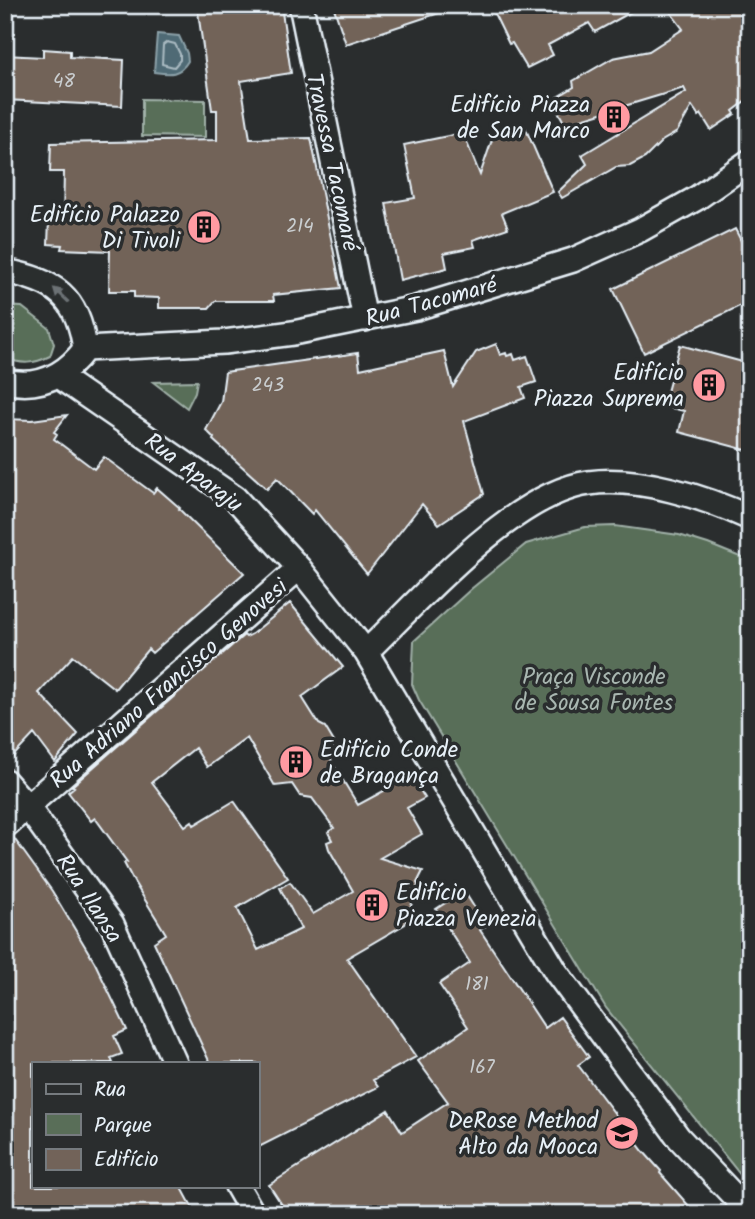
<svg xmlns="http://www.w3.org/2000/svg" width="755" height="1219" viewBox="0 0 755 1219" font-family="Kalam,sans-serif">
<rect width="100%" height="100%" fill="#2a2d2e"/>
<filter id="ink" filterUnits="userSpaceOnUse"><feTurbulence type="fractalNoise" baseFrequency=".0143" numOctaves="2"/><feDisplacementMap in="SourceGraphic" scale="14" xChannelSelector="R" yChannelSelector="G"/><feConvolveMatrix kernelMatrix="1 2 1 2 8 2 1 2 1" color-interpolation-filters="sRGB"/></filter>
<g filter="url(#ink)">
<path fill="#596e58" stroke="#a0b0a8" stroke-width="2" d="M142,99L205,100V137L142,136Z
M5,306L22,307L49,328L54,344L50,356C34,364 22,365 5,358Z
M197,381L195,392L187,408L153,382Z
M615,526L679,535L708,544L750,561V1187L606,1008L419,700L412,684L414,641L471,589L526,544L585,527Z"/>
<path fill="#4f6b74" stroke="#8ca1a9" stroke-width="2" d="M157,34L179,36L187,53L188,61C179,76 169,74 154,72Z"/>
<g fill="none" stroke-linecap="round" stroke-linejoin="round">
<path stroke="#abbbc3" stroke-width="2" d="M167,42L175,44L180,54V60L174,67L162,64L163,45Z"/>
</g>
<path fill="#726359" stroke="#e8f1f8" stroke-width="2" fill-rule="evenodd" d="M197,5H281L291,73L241,81L250,139L311,138L341,288L273,295L274,301H215L209,308H159V298L134,297V291H109L110,251L61,249L62,245L48,244L49,220H63L64,172H50L51,143L217,140V110H212Z
M333,5H451V9L346,44Z
M490,5H644L595,32L589,23L548,45L553,55L527,68L512,43L509,44Z
M665,5H750V98L733,111L735,114L711,130L701,114L699,116L692,106L677,132L662,141L645,158L630,166L616,167L562,198L558,192L587,164L582,155L686,92L684,88L565,124L552,100L574,87L573,81L613,58L649,51L683,29Z
M43,49L70,51V57L124,60L122,106L5,100V55L43,57Z
M510,124L512,129L525,127L553,192L502,213L508,228L473,240L475,247L444,253L447,268L400,280L386,203L415,198L404,145L463,133L480,175L495,131Z
M735,229L750,258V301L644,353L613,289Z
M496,344L500,355L506,353L507,356L513,354L515,360L527,356L536,382L521,387L525,398L464,421L484,494L439,524L422,504L367,574L315,510L312,514L277,478L267,489L213,440L214,438L206,430L221,402L225,372L358,353L360,369L444,351L453,387L476,352Z
M680,345L750,364V451L679,432L684,411L663,406Z
M67,415L54,432L57,434L54,439L94,469L104,457L153,493L157,488L180,508L179,509L244,573L152,653L148,649L115,689L73,656L39,693L78,734L55,762L34,734L5,765V419L32,420Z
M290,603L343,667L302,697L319,724L325,727L334,742L331,761L358,805L393,786L391,781L408,772L425,798L407,808L422,834L380,858L423,871L417,883L418,885L405,924L347,958L416,1057L373,1080L378,1087L257,1148V1063H210L154,942L166,934L134,882L124,863L127,862L95,818L91,821L68,792L74,787L72,786L244,635L246,637L252,634ZM247,738L275,786L292,784L300,796L312,798L334,828L328,832L332,840L327,842L329,849L353,891L313,914L290,882L280,888L301,929L258,950L237,908L288,878L234,801L194,825L192,821L185,826L152,782L195,748L207,767Z
M13,837L52,891L95,963L127,1030L114,1036L122,1054L111,1058L113,1063H33V1186H181L196,1214H87L84,1207L70,1214H5V1084L8,1083L5,1075V840Z
M464,891L486,926L480,930L545,1028L560,1017L589,1057L578,1065L643,1151L661,1171L660,1173L696,1214H288L269,1185L388,1110L402,1132L448,1102L418,1061L468,1027L439,984L470,963L436,909Z"/>
<g fill="none" stroke-linecap="round" stroke-linejoin="round">
<g stroke="#e8f1f8" stroke-width="28">
<path id="minor" d="M301,5L365,319
M5,271C55,281 78,296 85,349C65,376 39,389 5,381
M85,349L224,342L293,333L416,308L573,260L640,230L697,198L750,161
M58,376L235,498L299,568L366,652L556,972L679,1138L750,1213
M366,652C420,600 513,493 589,483C640,476 704,497 750,518
M5,781L27,806L112,924L175,1063
M5,826L299,568
M237,1186L253,1214"/>
</g>
<use href="#minor" stroke="#2a2d2e" stroke-width="23"/>
</g>
<defs><path id="oneway-solid" d="M-6-.8H1V-3.2L6.5 0L1 3.2V.8H-6Z" transform="scale(1.75)"/></defs>
<use fill="#6c7275" href="#oneway-solid" transform="translate(61 295) rotate(-137)"/>
</g>
<defs>
<g id="building-disc" transform="scale(1.75)"><circle r="9.5" fill="#ff9aa2" stroke="#2a2d2e"/><path d="M-4-6H4V6H1V3H-1V6H-4ZM-2.5-4.3h1.7v1.8h-1.7ZM.8-4.3h1.7v1.8H.8ZM-2.5-1h1.7V.8h-1.7ZM.8-1h1.7V.8H.8Z" fill="#111"/></g>
<g id="university-disc" transform="scale(1.75)"><circle r="9.5" fill="#ff9aa2" stroke="#2a2d2e"/><path d="M0-5L7-2L0 1L-7-2ZM-4 1L0 2.5L4 1V4Q0 6-4 4Z" fill="#111"/></g>
</defs>
<g fill-rule="evenodd">
<use href="#building-disc" x="614" y="117"/>
<use href="#building-disc" x="204" y="227"/>
<use href="#building-disc" x="709" y="385"/>
<use href="#building-disc" x="296" y="762"/>
<use href="#building-disc" x="372" y="905"/>
<use href="#university-disc" x="622" y="1133"/>
</g>
<g text-anchor="middle" stroke-width="7" stroke-linejoin="round" paint-order="stroke">
<g font-size="19" fill="#caced0">
<text x="64" y="87">48</text>
<text x="300" y="232">214</text>
<text x="268" y="391">243</text>
<text x="477" y="990">181</text>
<text x="482" y="1073">167</text>
</g>
<g font-size="23" fill="#e8f1f8" stroke="#2a2d2e" text-anchor="end">
<text x="590" y="112">Edifício Piazza<tspan x="590" dy="26">de San Marco</tspan></text>
<text x="180" y="222">Edifício Palazzo<tspan x="180" dy="26">Di Tivoli</tspan></text>
<text x="684" y="380">Edifício<tspan x="684" dy="26">Piazza Suprema</tspan></text>
<text x="320" y="757" text-anchor="start">Edifício Conde<tspan x="320" dy="26">de Bragança</tspan></text>
<text x="396" y="900" text-anchor="start">Edifício<tspan x="396" dy="26">Piazza Venezia</tspan></text>
<text x="598" y="1128">DeRose Method<tspan x="598" dy="26">Alto da Mooca</tspan></text>
</g>
<g font-size="23" fill="#e8f1f8" stroke="#2a2d2e">
<text transform="translate(333 162) rotate(78)" y="8">Travessa Tacomaré</text>
<text transform="translate(431 301) rotate(-15)" y="8">Rua Tacomaré</text>
<text transform="translate(194 472) rotate(37)" y="8">Rua Aparaju</text>
<text transform="translate(168 683) rotate(-41)" y="8">Rua Adriano Francisco Genovesi</text>
<text transform="translate(90 898) rotate(57)" y="8">Rua Ilansa</text>
</g>
<g font-size="23" fill="#a8b6b0" stroke="#2a2d2e">
<text x="594" y="684">Praça Visconde<tspan x="594" dy="26">de Sousa Fontes</tspan></text>
</g>
</g>
<rect width="755" height="1219" fill="none" stroke="#2a2d2e" stroke-width="28"/>
<rect x="14" y="14" width="727" height="1191" fill="none" stroke="#e8f1f8" stroke-width="2.5" filter="url(#ink)"/>
<rect x="32" y="1062" width="228" height="126" fill="#2a2d2e" stroke="#767b7f" stroke-width="2"/>
<rect x="46" y="1084" width="35" height="10" fill="#2a2d2e" stroke="#767b7f" stroke-width="2"/>
<text x="94" y="1096" font-size="21" fill="#e8f1f8">Rua</text>
<rect x="46" y="1114" width="35" height="21" fill="#596e58" stroke="#767b7f" stroke-width="2"/>
<text x="94" y="1132" font-size="21" fill="#e8f1f8">Parque</text>
<rect x="46" y="1149" width="35" height="21" fill="#726359" stroke="#767b7f" stroke-width="2"/>
<text x="94" y="1166" font-size="21" fill="#e8f1f8">Edifício</text>
</svg>
